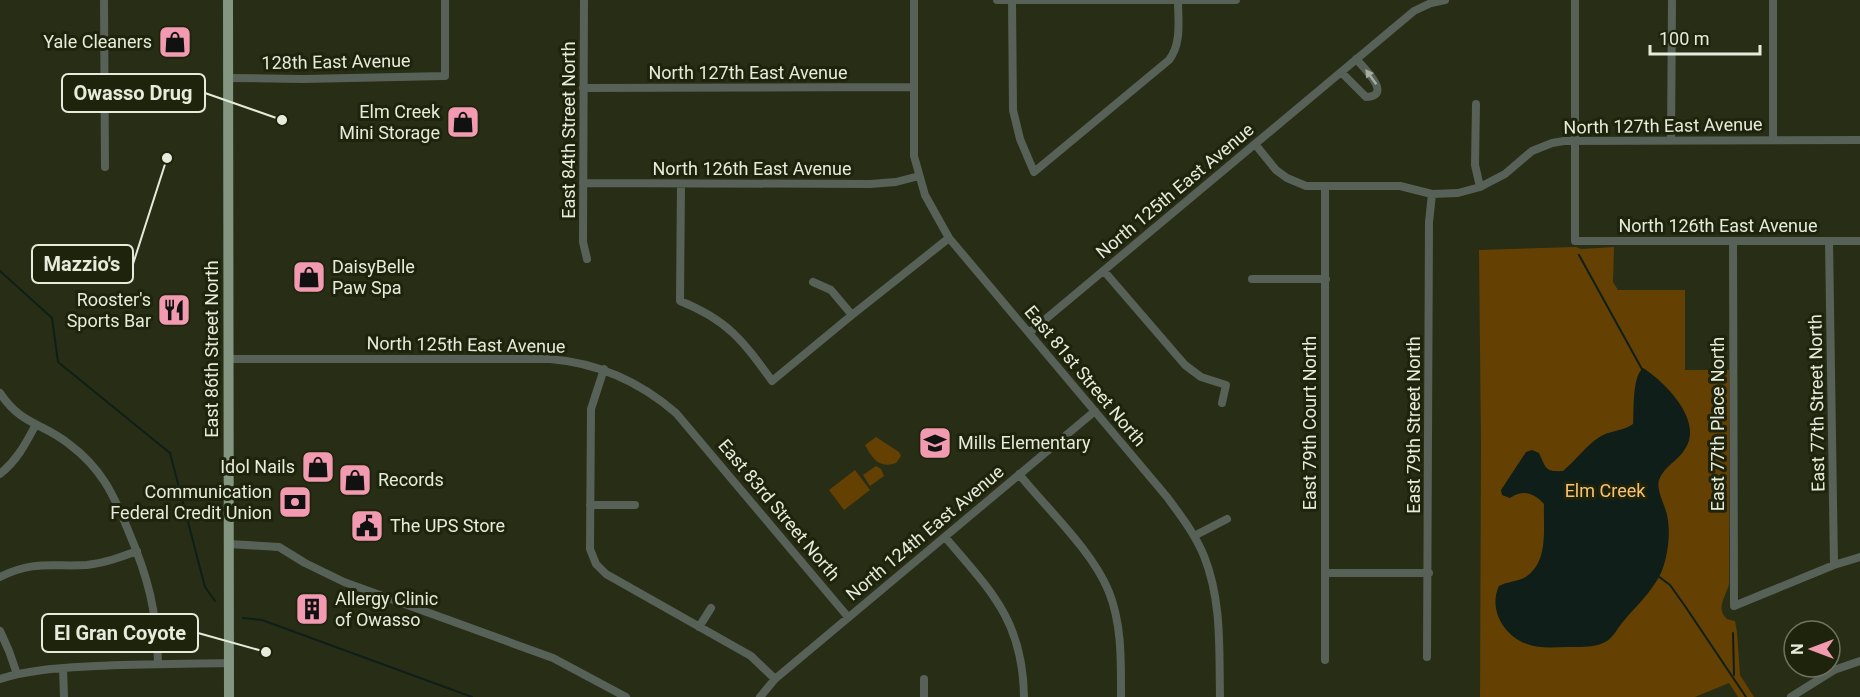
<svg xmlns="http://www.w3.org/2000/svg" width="1860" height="697" viewBox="0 0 1860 697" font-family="Roboto,sans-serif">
<rect width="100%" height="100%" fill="#272e15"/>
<path fill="#644103" d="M1576,247L1581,249L1614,247L1613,282L1618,290H1685V370H1729V584C1726,597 1715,608 1727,619L1735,621L1737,632L1740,675L1754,697H1738L1729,683L1695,697H1480L1481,445L1479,250Z
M876,437L899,452L901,456L896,463C879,469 872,458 865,445Z
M876,466L881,469L884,476L870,486L863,475Z
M855,470L870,490L844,510L829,490Z"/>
<path fill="#0f1e18" d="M1643,368C1665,382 1704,421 1685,449C1678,461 1664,466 1659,480C1656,490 1665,505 1667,515C1671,532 1668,557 1661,573C1652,592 1635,607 1622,623C1618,628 1613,637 1607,641C1596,648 1580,647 1568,647C1554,647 1540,649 1527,644C1504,636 1488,609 1499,586C1508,581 1518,582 1527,576C1549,560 1543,528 1544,504C1534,493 1523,489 1510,498L1502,495L1501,490L1526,452L1532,450L1539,453C1546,468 1545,472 1563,471C1575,461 1585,447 1598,438C1609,430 1622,432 1633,424C1634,410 1632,377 1643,368Z"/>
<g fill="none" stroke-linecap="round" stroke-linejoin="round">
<path stroke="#0f1e18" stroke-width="2" d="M1579,255L1643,371
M0,271L52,318L58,362L170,453L205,587L215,601
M1658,576L1670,585L1685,606L1746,697
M243,618L262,620L472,697
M1733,633L1734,675"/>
<path stroke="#576157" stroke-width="8" d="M104,0L105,167
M584,0L583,242L587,259
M914,0V156L925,195L949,238L1167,497C1181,516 1195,534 1204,556C1222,601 1219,649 1220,697
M997,0H1236
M1575,0V241H1860
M1773,0V140
M1012,1L1013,110L1020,139L1034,172L1169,60C1182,43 1178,20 1178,0
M1341,72L1366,97C1394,96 1363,67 1356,59
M228,78L303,79L445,76V0
M583,88L914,87
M1476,104L1475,165L1480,187
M1671,140L1672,0
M1255,144L1276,170L1287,178L1306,186H1400L1432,194L1458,193L1480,187L1505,174L1532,151L1552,143L1564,141L1860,140
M583,183L870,184L896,182L919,176
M681,184L680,301C728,320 743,341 772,381L852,315L949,238
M1325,186V660
M1733,241L1734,606L1834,565L1860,557
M1829,241L1834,565
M1104,271L1185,365L1201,377L1226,385L1222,403
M1252,279H1326
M813,282L831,290L852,315
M1029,333L1414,11L1431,3L1445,0
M228,359H550C599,363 639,381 676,413L848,617
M604,369L591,409L590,549L596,564L606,574L751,656L775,679L760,697
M0,393C22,426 42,422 69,444C101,468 113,493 128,530C148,577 157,611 158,663
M0,474C17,460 25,445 35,426
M1019,474C1047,509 1092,550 1109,592C1122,625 1121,661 1121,697
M590,505H635
M1194,536L1227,519
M945,537C991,591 1023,621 1024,697
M229,544L279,547L305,563L344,582L553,658L626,697
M1325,573H1429
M0,577C34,560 52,567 87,565C105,563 121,557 137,551
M699,627L711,608
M0,631L9,651L17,674
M1427,657L1429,222L1432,194
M63,668L64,697
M0,679C31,669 63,668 96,666C140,664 184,664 229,663
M775,679L1095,411
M924,679V697
M1791,697L1834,670L1860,661"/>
<path stroke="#829682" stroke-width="10" d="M228,0L229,697"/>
</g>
<defs><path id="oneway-solid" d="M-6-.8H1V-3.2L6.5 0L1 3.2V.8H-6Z" transform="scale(1.5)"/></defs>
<use fill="#a6ada0" href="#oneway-solid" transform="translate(1371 77) rotate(-126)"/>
<defs>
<g id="shop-square" transform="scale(1.725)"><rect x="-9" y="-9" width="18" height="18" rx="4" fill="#f29ab0" stroke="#1e240c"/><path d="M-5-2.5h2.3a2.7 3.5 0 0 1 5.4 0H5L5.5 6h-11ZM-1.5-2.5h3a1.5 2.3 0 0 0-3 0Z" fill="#111"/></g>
<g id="restaurant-square" transform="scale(1.725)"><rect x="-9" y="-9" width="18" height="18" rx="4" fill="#f29ab0" stroke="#1e240c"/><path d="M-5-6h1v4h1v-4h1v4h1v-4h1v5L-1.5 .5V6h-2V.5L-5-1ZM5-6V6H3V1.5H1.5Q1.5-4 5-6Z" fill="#111"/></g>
<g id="school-square" transform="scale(1.725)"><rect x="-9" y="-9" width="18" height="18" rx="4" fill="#f29ab0" stroke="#1e240c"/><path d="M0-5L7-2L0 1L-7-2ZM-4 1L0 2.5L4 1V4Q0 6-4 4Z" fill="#111"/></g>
<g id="bank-square" transform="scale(1.725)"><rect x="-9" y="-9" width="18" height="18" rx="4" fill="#f29ab0" stroke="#1e240c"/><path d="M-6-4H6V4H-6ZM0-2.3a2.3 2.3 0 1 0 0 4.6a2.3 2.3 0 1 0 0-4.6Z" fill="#111"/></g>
<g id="civic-square" transform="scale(1.725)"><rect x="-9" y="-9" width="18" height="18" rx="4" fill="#f29ab0" stroke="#1e240c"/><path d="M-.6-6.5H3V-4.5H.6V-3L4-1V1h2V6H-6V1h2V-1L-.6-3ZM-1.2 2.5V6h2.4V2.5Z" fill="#111"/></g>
<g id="building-square" transform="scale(1.725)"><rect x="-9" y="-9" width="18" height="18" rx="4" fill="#f29ab0" stroke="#1e240c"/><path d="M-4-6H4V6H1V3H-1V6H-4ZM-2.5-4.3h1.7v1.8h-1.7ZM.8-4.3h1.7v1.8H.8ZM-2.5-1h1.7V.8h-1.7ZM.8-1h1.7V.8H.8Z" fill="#111"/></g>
</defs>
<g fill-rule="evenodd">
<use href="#shop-square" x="175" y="42"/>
<use href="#shop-square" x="463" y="122"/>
<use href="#shop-square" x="309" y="277"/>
<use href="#restaurant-square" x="174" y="310"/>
<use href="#school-square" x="935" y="443"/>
<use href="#shop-square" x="318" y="467"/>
<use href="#shop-square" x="355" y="480"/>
<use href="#bank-square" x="295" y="502"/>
<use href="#civic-square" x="367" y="526"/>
<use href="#building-square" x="312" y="609"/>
</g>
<g text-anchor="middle" stroke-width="6" stroke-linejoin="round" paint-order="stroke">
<g font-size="18" fill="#e6ebdb" stroke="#1e240c" text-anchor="end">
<text x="152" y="48">Yale Cleaners</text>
<text x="440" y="118">Elm Creek<tspan x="440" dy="21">Mini Storage</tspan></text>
<text x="332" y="273" text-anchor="start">DaisyBelle<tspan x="332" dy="21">Paw Spa</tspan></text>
<text x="151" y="306">Rooster's<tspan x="151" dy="21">Sports Bar</tspan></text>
<text x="958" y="449" text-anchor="start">Mills Elementary</text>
<text x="295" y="473">Idol Nails</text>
<text x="378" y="486" text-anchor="start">Records</text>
<text x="272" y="498">Communication<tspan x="272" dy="21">Federal Credit Union</tspan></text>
<text x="390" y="532" text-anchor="start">The UPS Store</text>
<text x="335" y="605" text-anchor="start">Allergy Clinic<tspan x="335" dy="21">of Owasso</tspan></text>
</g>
<g font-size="18" fill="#e6ebdb" stroke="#1e240c">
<text transform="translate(336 62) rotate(-1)" y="6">128th East Avenue</text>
<text x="748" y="79">North 127th East Avenue</text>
<text transform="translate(1663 126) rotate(-1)" y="6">North 127th East Avenue</text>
<text transform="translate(569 130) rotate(-90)" y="6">East 84th Street North</text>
<text x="752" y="175">North 126th East Avenue</text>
<text transform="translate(1175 191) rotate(-40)" y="6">North 125th East Avenue</text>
<text x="1718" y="232">North 126th East Avenue</text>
<text transform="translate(466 345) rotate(1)" y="6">North 125th East Avenue</text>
<text transform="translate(212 349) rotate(-90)" y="6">East 86th Street North</text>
<text transform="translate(1085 376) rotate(50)" y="6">East 81st Street North</text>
<text transform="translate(1817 403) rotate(-91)" y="6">East 77th Street North</text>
<text transform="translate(1310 423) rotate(-90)" y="6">East 79th Court North</text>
<text transform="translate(1718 424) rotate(-90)" y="6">East 77th Place North</text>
<text transform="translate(1414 425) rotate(-90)" y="6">East 79th Street North</text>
<text transform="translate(779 510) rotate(50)" y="6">East 83rd Street North</text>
<text transform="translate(925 533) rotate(-40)" y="6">North 124th East Avenue</text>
</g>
<g font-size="18" fill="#fdc26f" stroke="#1e240c">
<text x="1605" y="497">Elm Creek</text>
</g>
</g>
<path fill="none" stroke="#e6ebdb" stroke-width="2" d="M282 120L205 93M167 158L133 264M266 652L198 633"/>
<g fill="#e6ebdb" stroke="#1e240c" stroke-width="2">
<circle cx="282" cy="120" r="6"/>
<circle cx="167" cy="158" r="6"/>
<circle cx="266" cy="652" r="6"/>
</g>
<g fill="#1e240c" stroke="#e6ebdb" stroke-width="2">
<rect x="62" y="74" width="143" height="38" rx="6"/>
<rect x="32" y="245" width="101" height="38" rx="6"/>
<rect x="42" y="614" width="156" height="38" rx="6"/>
</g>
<g font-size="20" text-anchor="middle" font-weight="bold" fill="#e6ebdb">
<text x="133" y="100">Owasso Drug</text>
<text x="82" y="271">Mazzio's</text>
<text x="120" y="640">El Gran Coyote</text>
</g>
<g transform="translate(1812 649) rotate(270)"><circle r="28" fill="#1e240c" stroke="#6e745f" stroke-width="1.5"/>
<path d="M0-4.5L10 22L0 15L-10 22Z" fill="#f29ab0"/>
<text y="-9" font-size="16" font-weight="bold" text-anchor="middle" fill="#e6ebdb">N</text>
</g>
<path d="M1650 45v9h110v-9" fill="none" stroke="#e6ebdb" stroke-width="3"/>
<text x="1659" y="45" font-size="18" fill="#e6ebdb" stroke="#1e240c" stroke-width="4.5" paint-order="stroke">100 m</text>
</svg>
